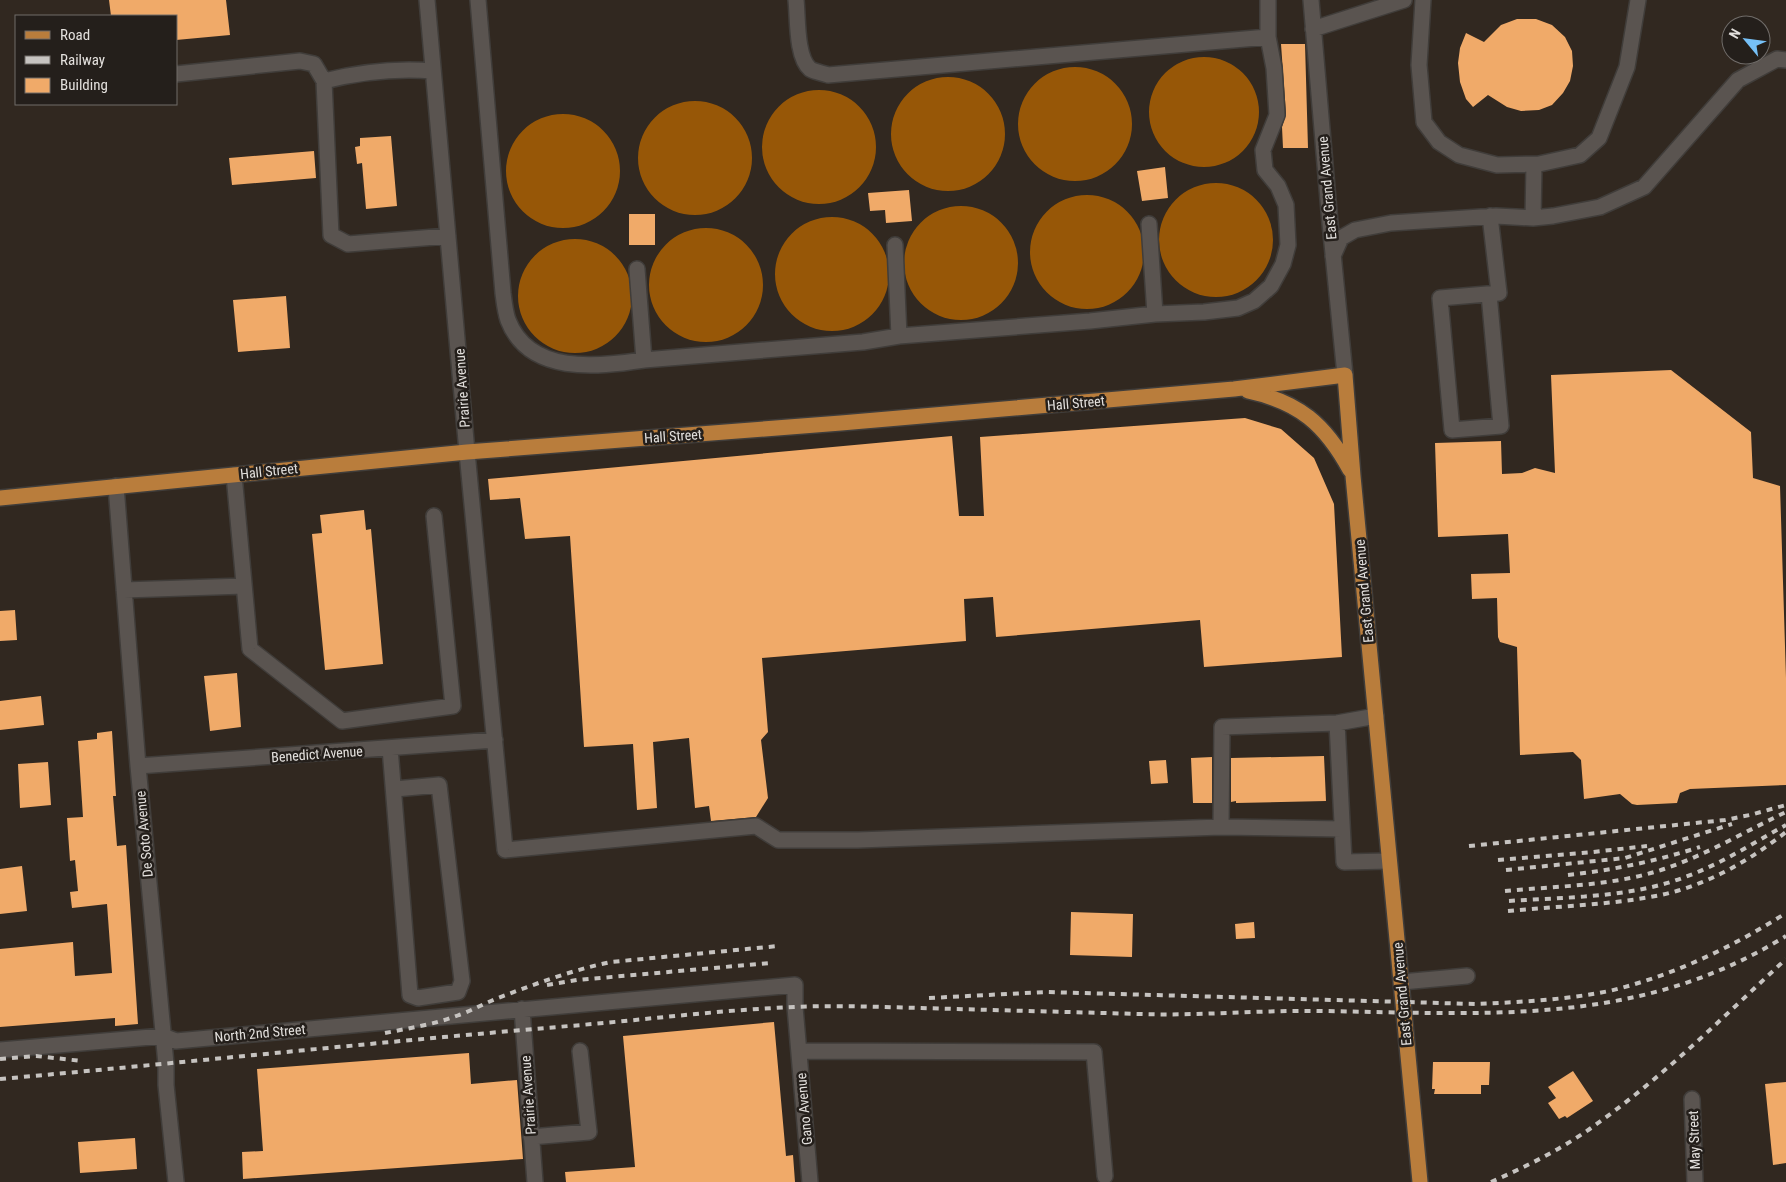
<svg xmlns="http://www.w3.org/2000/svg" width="1786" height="1182" viewBox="0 0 1786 1182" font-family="'Roboto Condensed',sans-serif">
<rect width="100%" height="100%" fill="#241f1b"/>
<path fill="#312820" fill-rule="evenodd" d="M0,0H1786V1182H0ZM16,16H176V104H16ZM1731,25H1761V55H1731Z"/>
<path fill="#975707" d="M1149 112a55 55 0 1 1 110 0a55 55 0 1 1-110 0Z
M1018 124a57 57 0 1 1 114 0a57 57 0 1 1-114 0Z
M891 134a57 57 0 1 1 114 0a57 57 0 1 1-114 0Z
M762 147a57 57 0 1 1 114 0a57 57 0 1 1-114 0Z
M638 158a57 57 0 1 1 114 0a57 57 0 1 1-114 0Z
M506 171a57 57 0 1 1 114 0a57 57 0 1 1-114 0Z
M1159 240a57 57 0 1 1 114 0a57 57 0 1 1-114 0Z
M1030 252a57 57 0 1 1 114 0a57 57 0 1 1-114 0Z
M904 263a57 57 0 1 1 114 0a57 57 0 1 1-114 0Z
M775 274a57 57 0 1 1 114 0a57 57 0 1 1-114 0Z
M649 285a57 57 0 1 1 114 0a57 57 0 1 1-114 0Z
M518 296a57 57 0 1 1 114 0a57 57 0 1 1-114 0Z"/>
<path fill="#f0aa69" d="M109,0H226L230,35L176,40V16H111Z
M1517,19H1536L1552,25L1565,37L1572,51L1573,66L1570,81L1563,93L1552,105L1539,110L1521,111L1507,107L1488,95L1473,107L1466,99L1460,82L1458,63L1460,48L1466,33L1484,42L1501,25Z
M1281,44H1305L1308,148H1283L1282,127L1286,114Z
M391,136L397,206L366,209L362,163L357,164L355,147L360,146V138Z
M314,151L316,178L232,185L229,158Z
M1165,167L1168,198L1142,201L1137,171Z
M909,190L912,221L886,223L885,210L870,211L868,193Z
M629,214H655V245H629Z
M286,296L290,348L238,352L233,300Z
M1671,370L1751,432L1753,478L1780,486L1786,678V785L1690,789L1680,793L1677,803L1637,805L1632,804L1620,794L1584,799L1581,760L1573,752L1520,755L1517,647L1500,642L1498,637L1497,598L1472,599L1471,574L1510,573L1508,534L1438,537L1435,443L1501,441L1502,474L1522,473L1535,468L1555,473L1551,375Z
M1245,418L1281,429L1314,458L1334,504L1342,657L1204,667L1200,620L996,637L993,597L964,599L966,641L762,658L768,732L761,740L768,798L756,817L711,821L709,806L695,808L689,738L653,742L657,808L637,810L633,744L584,747L570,536L525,539L520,498L490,500L488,479L952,436L959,516H984L980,437Z
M364,510L366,530L371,529L383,664L325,670L312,534L322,533L320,515Z
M15,610L17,640L0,641V611Z
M237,673L241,727L210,731L204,676Z
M41,696L44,725L0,730V701Z
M112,731L116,796H113L117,846L126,845L138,1024L115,1026V1018L0,1027V949L73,942L75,976L112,973L107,904L72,908L70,892L78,891L75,860L70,861L67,818L83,817L78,741L97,739V733Z
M1324,756L1326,801L1236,803V801L1231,802V758Z
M1212,757V803H1193L1191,758Z
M1166,760L1168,783L1151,784L1149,761Z
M48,762L51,805L20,808L18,764Z
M22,866L27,911L0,914V869Z
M1071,912L1133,914L1132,957L1070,955Z
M1254,922L1255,938L1236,939L1235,924Z
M774,1022L786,1156L793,1155L795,1182H566L565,1172L635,1167L623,1036Z
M469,1053L471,1084L517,1080L523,1159L243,1179L242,1152L263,1151L257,1069Z
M1433,1062H1490L1489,1085H1481V1094H1434L1435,1089H1432Z
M1573,1071L1593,1101L1567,1118L1565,1116L1559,1119L1548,1103L1556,1098L1548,1087Z
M1786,1082V1163L1773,1165L1765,1084Z
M135,1138L137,1169L80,1173L78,1142Z"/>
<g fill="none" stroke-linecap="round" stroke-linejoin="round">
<g stroke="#403d3a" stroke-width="18">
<path id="minor" d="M427,0L467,452L505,850L756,826L778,840H858L1221,827L1222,727L1337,723L1376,716
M478,0L503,293C504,301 505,311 508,320C529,375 597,367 644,360
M796,0C798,18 796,57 810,69C815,72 823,73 828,75L1268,37V0
M1311,0L1330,223L1345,375
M1423,0L1419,65L1424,122L1439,142L1459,155L1497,165L1539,164L1580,155L1599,138L1627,67L1638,0
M1313,29L1404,0
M433,71C397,68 360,72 324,81L331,235L348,244L448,236
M176,74L300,61L314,64L324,81
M1533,218L1534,165
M1149,224L1155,314L1204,312L1238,308L1254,301L1271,286L1283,264L1288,245L1286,205L1278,186L1265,170L1263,150L1277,115L1274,68L1268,37
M895,245L899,336L1090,321L1155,314
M1333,256L1341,238L1355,230L1391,223L1496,216L1533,218L1553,216L1600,207L1644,187L1738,80L1777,59L1786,60
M637,269L644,360L863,342L899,336
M1489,294L1501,426L1452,430L1440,298L1499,293L1490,216
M234,475L250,649L342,721L453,706L434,516
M116,486L138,766L166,1064V1085L176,1182
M124,590L244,586
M1337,723L1344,862L1389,861
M390,748L410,995L418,998L458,992L462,981L439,785L395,789
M138,766L495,740
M1221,827L1342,829
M1402,982L1467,976
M522,1009L535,1182
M0,1050L163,1036L176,1041L795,985V1007L810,1182
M799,1051L1094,1052L1105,1176
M1692,1099L1695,1182
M531,1137L589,1132L580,1051"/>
</g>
<g stroke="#403d3a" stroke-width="18">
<path id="major" d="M1248,391C1299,402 1325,424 1350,470
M0,498L467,452L841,423L1234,389L1345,375L1353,476L1420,1182"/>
</g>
<use href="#minor" stroke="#5a5450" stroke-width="15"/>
<use href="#major" stroke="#b97d3c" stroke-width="15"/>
<path stroke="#c6c3c0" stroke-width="4" stroke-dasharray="6 6" stroke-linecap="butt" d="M1469,846L1725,820L1750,815L1786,805
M1498,860L1593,852L1647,846
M1506,870L1625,858L1732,824
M1568,875C1614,870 1656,861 1700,847
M1505,891C1558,886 1614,886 1664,869C1706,855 1746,831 1786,812
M1509,901C1567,897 1630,898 1685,877C1721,864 1753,843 1786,825
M1508,911C1559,906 1611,905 1661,895C1707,885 1749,861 1786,832
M547,985L577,980L770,963
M929,998L1046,992L1476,1004C1520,1002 1565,1000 1609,991C1672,976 1731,948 1786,913
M385,1033C410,1028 436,1024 459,1015C473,1010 485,1003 498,998C535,984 572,970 611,962L778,946
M0,1059L36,1056L82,1061
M0,1079C190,1062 379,1042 569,1026C644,1020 719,1010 794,1007C837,1005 879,1007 921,1008C994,1010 1066,1012 1139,1014C1199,1016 1259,1010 1320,1011C1486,1013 1637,1028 1786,936
M1491,1182C1525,1167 1560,1150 1591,1128C1661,1079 1723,1017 1786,959"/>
</g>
<g text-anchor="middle" stroke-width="5" stroke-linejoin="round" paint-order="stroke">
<g font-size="14" fill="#e3e0dd" stroke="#241f1b">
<text transform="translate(1327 188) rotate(-95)" y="5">East Grand Avenue</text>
<text transform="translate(462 388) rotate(-94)" y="5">Prairie Avenue</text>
<text transform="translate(1076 403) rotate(-5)" y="5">Hall Street</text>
<text transform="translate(673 436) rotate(-4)" y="5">Hall Street</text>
<text transform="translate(269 471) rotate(-6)" y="5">Hall Street</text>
<text transform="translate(1364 591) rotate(-95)" y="5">East Grand Avenue</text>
<text transform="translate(317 754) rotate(-4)" y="5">Benedict Avenue</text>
<text transform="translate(144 834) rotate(-95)" y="5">De Soto Avenue</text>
<text transform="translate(1402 994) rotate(-95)" y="5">East Grand Avenue</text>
<text transform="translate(260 1033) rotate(-5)" y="5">North 2nd Street</text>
<text transform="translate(528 1095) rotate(-94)" y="5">Prairie Avenue</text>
<text transform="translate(804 1109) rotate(-95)" y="5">Gano Avenue</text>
<text transform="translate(1694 1140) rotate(-92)" y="5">May Street</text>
</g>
</g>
<rect x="15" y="15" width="162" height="90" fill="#241f1b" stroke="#706c69"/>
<rect x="25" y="31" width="25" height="8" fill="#b97d3c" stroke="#706c69"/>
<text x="60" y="40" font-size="15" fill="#e3e0dd">Road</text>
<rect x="25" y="56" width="25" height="8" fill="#c6c3c0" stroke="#706c69"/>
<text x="60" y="65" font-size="15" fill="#e3e0dd">Railway</text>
<rect x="25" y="78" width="25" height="15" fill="#f0aa69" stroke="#706c69"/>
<text x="60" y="90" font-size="15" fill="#e3e0dd">Building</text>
<g transform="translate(1746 40) rotate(299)"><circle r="24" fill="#241f1b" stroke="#706c69"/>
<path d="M0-4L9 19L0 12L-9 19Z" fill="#76c0f7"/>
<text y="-8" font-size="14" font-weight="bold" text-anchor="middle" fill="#e3e0dd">N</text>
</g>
</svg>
